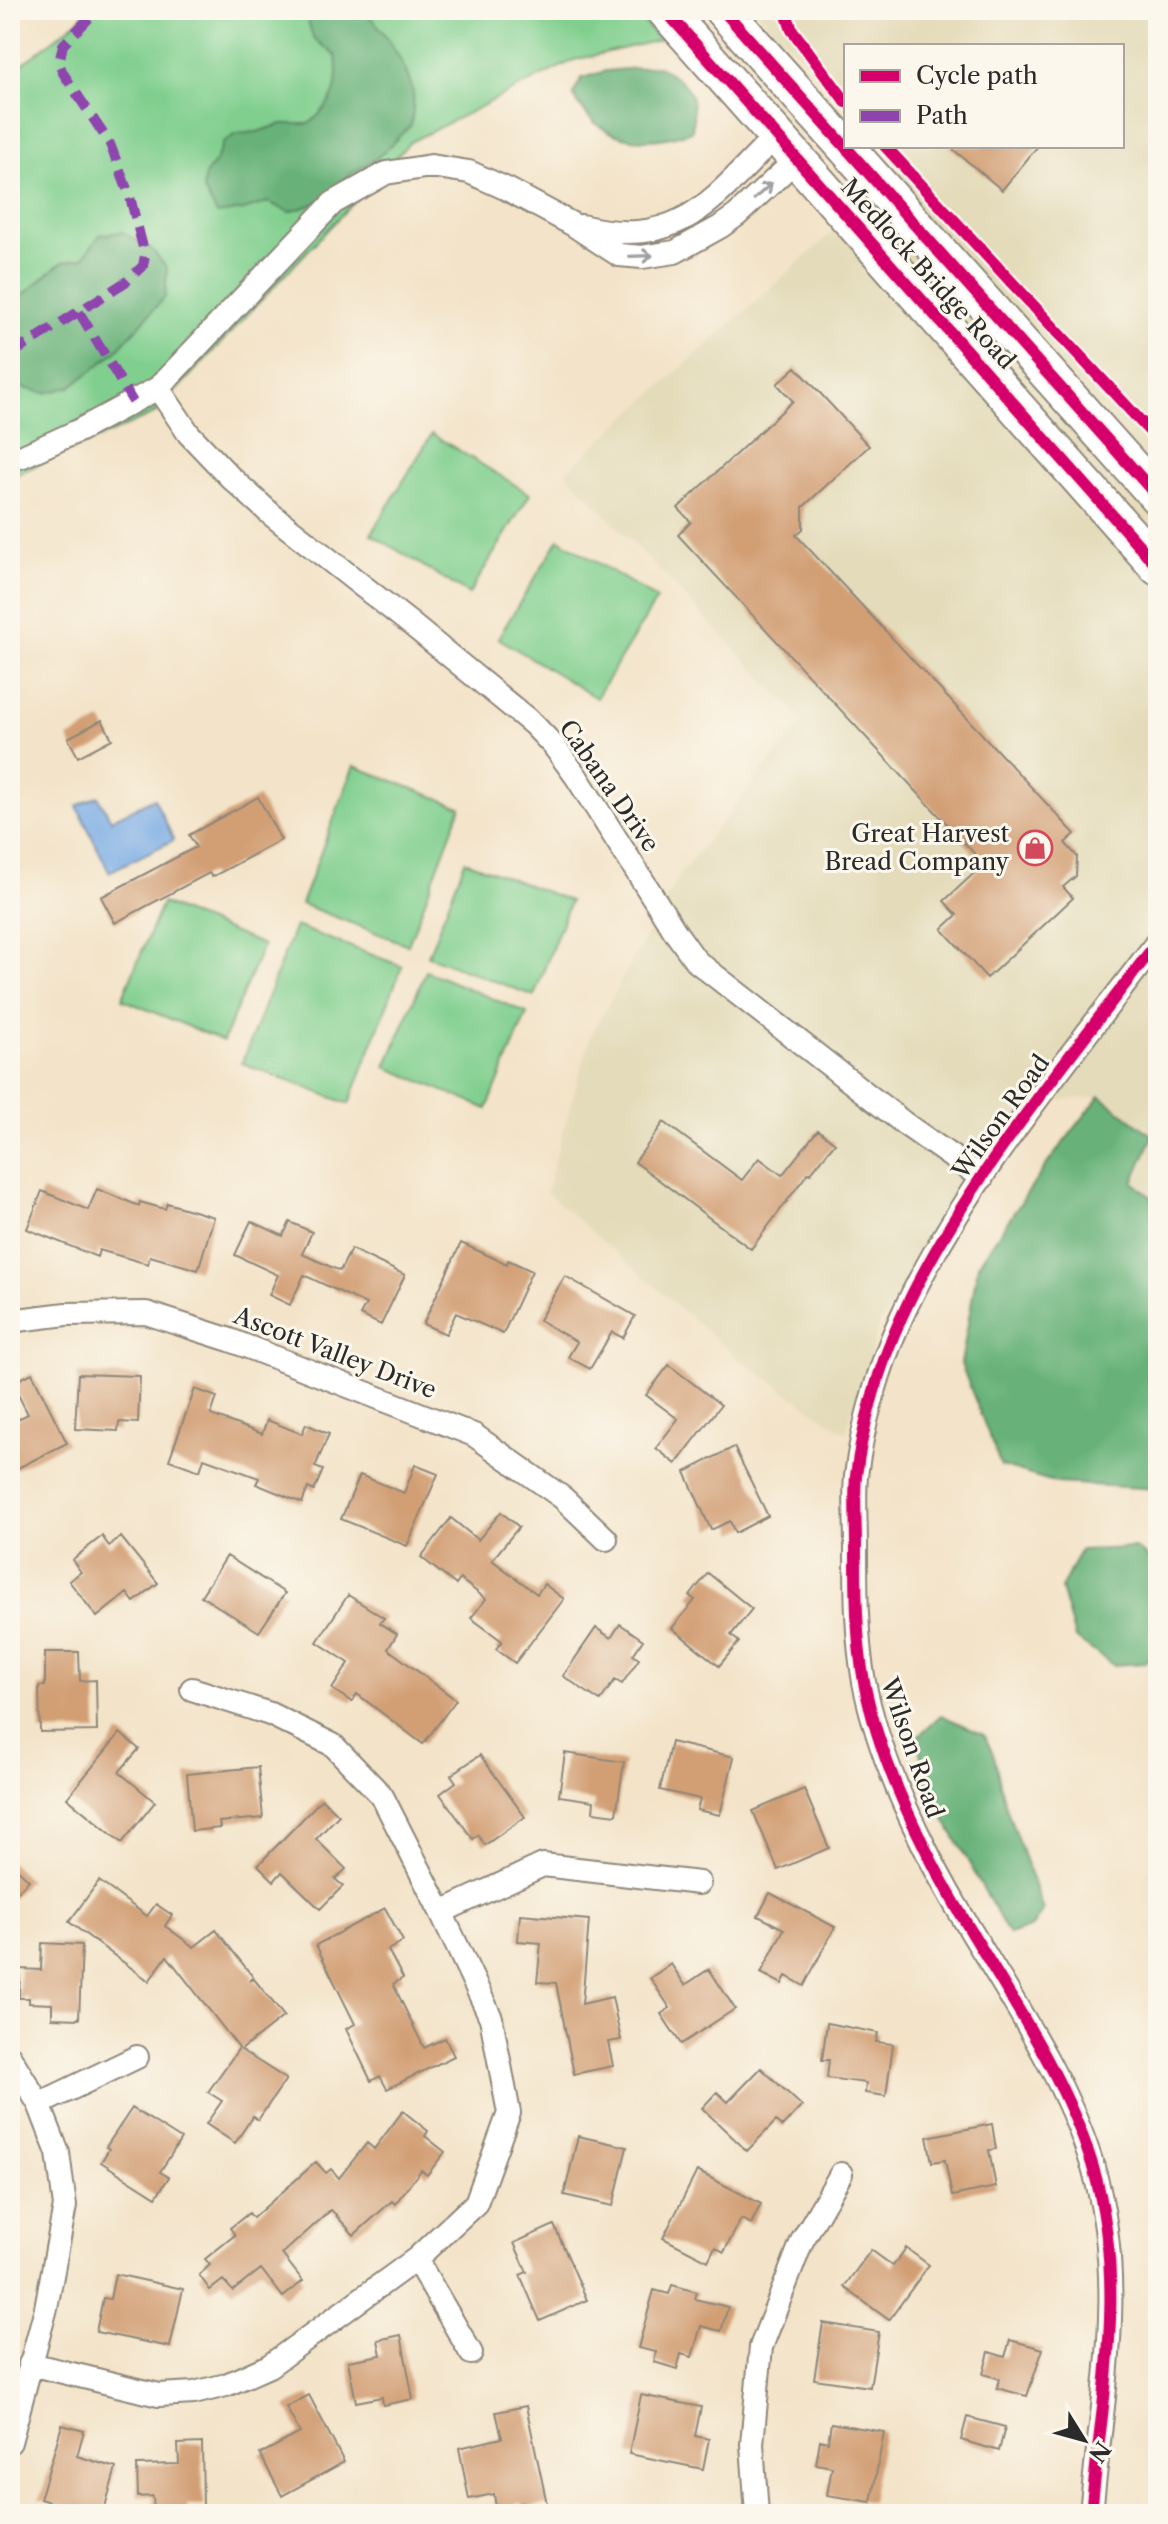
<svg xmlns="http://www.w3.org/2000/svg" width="1168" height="2524" viewBox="0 0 1168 2524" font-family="'Libre Caslon Text',serif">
<rect width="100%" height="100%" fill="#fbf7ec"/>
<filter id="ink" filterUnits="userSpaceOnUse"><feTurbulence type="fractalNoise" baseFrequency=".0125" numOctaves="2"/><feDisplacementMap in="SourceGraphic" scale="16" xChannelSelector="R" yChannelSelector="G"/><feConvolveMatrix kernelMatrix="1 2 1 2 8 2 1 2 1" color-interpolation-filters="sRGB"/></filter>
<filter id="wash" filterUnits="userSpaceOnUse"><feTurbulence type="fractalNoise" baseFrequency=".006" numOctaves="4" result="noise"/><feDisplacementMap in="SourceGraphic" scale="32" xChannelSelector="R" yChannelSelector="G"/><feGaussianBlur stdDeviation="1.8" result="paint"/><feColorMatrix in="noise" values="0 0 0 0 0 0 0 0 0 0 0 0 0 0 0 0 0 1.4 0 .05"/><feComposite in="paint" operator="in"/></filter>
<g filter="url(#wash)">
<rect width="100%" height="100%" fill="#f3e3c8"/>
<path fill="#e4dbba" d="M756,10H1158V1203L1133,1182L1152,1136L1100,1097L1024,1103L971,1201L880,1322L846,1433L735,1356L546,1192L590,1037L680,874L804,721L565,472L823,241L906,161L894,146H1122V46H846V96L776,33Z"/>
<path fill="#80cf8e" stroke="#567d5c" stroke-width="2" d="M85,10H632L660,40L574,60L410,142L154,414L10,477V74L81,18Z
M432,434L530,494L469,594L371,534Z
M559,539L657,599L596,698L498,638Z
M354,766L461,807L408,945L301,904Z
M465,861L570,901L534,996L428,956Z
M162,903L263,945L223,1041L122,999Z
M295,926L402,966L349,1104L242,1063Z
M426,971L527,1013L487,1109L386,1067Z"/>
<path fill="#68b279" stroke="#4a6e52" stroke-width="2" d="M311,10C325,10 347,6 360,11C381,19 410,73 413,94C415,104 412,115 411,125L377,158L352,173L318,203L289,212L268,202L244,210L217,214L203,189L205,175L216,160L223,143L236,134L257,132L282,124H309C334,103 340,88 336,56L313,38L306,15Z
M658,66C690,84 697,94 692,131C644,148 598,143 573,94L582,78L606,71Z
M122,232L151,249L167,268L165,297L116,351L89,373L70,387L45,393L19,387L10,389V306L61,263L83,258L100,235Z
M1100,1096L1153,1136L1133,1182L1158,1203V1489L1057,1483L1001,1466L961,1364L978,1265L1050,1160Z
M1135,1548L1158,1565V1651L1144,1663L1113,1665L1075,1638L1061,1589L1080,1550Z
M941,1715L984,1735L994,1756L1004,1801L1043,1910L1032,1927L1009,1935L927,1787L917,1737Z"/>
<path fill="#79abe4" stroke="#526b88" stroke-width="2" d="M98,796L111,820L154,798L174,840L109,872L77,806Z"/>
<g id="blocks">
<path fill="#d29f75" d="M949,146H1038L1002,190Z
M796,367L869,446L803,507V529L796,535L1075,834L1065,843L1077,856L1076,876L1063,887L1073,898L987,978L942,929L957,915L944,901L984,864L678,535L691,522L678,508L793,401L777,384Z
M102,720L112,739L78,757L68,738Z
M258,797L281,840L212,877L209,873L115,923L101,897L196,847L189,835Z
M664,1122L742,1180L759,1158L782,1175L818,1130L835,1143L810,1174L808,1173L751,1249L635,1162Z
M97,1189L139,1206L140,1202L165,1209L167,1203L214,1217L198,1270L150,1256L148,1264L99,1250L97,1257L27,1229L42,1191L88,1210Z
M251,1221L283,1236L290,1222L312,1232L302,1254L340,1271L351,1249L405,1275L381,1325L360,1315L366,1304L304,1275L290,1305L269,1295L278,1275L235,1255Z
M461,1243L507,1264L508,1260L532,1271L503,1334L456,1313L446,1334L423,1324Z
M565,1276L635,1316L623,1338L612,1332L590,1369L568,1357L577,1342L539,1320Z
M669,1365L721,1405L676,1464L656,1448L678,1419L646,1395Z
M32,1373L67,1443L10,1472V1423L28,1414L12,1383Z
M78,1374L140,1376L138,1423L119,1422L118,1431L75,1429Z
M195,1389L217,1397L211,1415L262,1434L267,1420L302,1434L306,1424L329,1434L315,1467L323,1470L314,1491L308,1488L302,1503L256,1484L259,1478L204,1458L200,1471L169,1460Z
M734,1447L768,1516L735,1533L730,1521L711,1530L685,1472Z
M415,1465L438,1474L407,1546L341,1519L360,1475L404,1493Z
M501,1512L519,1527L492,1560L537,1594L544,1584L564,1599L515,1663L496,1649L502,1641L471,1618L486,1599L460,1579L456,1585L421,1557L451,1518L478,1540Z
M102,1536L109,1546L121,1537L158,1583L134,1602L127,1593L97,1617L69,1581L81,1572L72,1560Z
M227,1556L285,1593L259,1632L201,1596Z
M708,1573L752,1609L731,1635L739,1642L719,1666L672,1628L695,1600L690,1596Z
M348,1595L384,1618L380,1623L397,1634L388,1649L456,1700L423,1744L357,1694L352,1702L332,1689L349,1663L317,1642Z
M620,1624L643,1640L633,1655L639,1659L622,1684L615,1680L600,1701L563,1676L596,1628L611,1638Z
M45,1652H79L80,1681L96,1680L97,1731L40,1732L39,1686H45Z
M120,1733L139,1749L119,1772L155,1802L122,1843L67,1798Z
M671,1742L734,1757L720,1815L697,1810L700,1799L660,1790Z
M565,1753L624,1762L616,1815L593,1812L594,1801L559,1796Z
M480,1755L525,1817L485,1845L478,1835L473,1839L440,1794L456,1782L451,1775Z
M258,1767L263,1818L219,1822L220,1828L192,1831L187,1774Z
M804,1789L829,1848L778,1870L753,1811Z
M322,1799L339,1815L316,1839L346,1869L335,1879L343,1886L320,1909L282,1872L274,1881L258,1865Z
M10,1862L29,1880L10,1900Z
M99,1881L147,1916L156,1904L172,1915L165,1926L194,1947L216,1930L253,1977L249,1981L254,1979L284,2016L241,2050L286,2079L258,2120L253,2116L235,2143L206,2124L222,2101L208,2092L239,2048L167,1956L149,1981L69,1922Z
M770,1893L835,1927L804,1986L786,1976L782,1984L761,1973L784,1929L758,1916Z
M385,1908L403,1941L388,1950L403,1978L393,1984L424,2048L445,2038L454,2056L387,2089L380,2076L371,2081L346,2029L355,2024L316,1945Z
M520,1914L589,1920L582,2004L612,1997L621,2040L608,2042L613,2066L574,2074L556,1983L537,1982L541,1943L518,1941Z
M42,1943L82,1945L79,2019L52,2018V2004L29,2003V1998H19L20,1969L41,1970Z
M671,1964L685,1985L709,1969L735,2009L681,2044L661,2014L670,2008L650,1978Z
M827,2023L878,2033L876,2042L893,2044L886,2096L865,2093L866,2083L827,2078L829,2060H822Z
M761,2068L802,2106L782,2127L776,2121L747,2151L702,2108L717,2092L728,2102Z
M132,2108L181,2139L160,2172L169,2177L156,2197L101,2162L109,2149L106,2147Z
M403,2111L428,2131L425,2136L445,2152L427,2175L421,2170L395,2204L392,2201L354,2235L331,2210L282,2254L303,2281L283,2297L261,2269L233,2291L223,2280L210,2290L199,2275L210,2265L205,2259L235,2235L230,2228L249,2213L253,2218L316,2162L326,2173L331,2169L339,2178L367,2143L374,2149Z
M992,2124L996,2149L989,2150L996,2187L952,2196L945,2160L932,2162L927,2137Z
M578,2136L627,2147L613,2206L564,2195Z
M697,2171L761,2204L751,2224L741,2219L724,2252L715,2247L708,2261L663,2238Z
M554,2225L587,2300L540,2321L520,2275L527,2272L514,2243Z
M906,2248L929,2265L889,2320L844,2287L871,2250L893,2266Z
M115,2274L183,2289L170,2347L96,2332L103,2298L110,2299Z
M672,2285L697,2292L695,2299L728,2307L721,2331L701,2326L692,2357L681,2354L677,2369L654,2362L656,2352L638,2348L654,2290L669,2294Z
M823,2323L879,2332L870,2387L814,2379Z
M401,2335L413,2399L383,2405L382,2397L356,2402L348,2361L381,2355L378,2340Z
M1010,2340L1043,2349L1027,2396L997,2388L1000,2379L983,2374L989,2352L1005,2357Z
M309,2395L344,2462L282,2496L260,2454L300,2433L286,2407Z
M641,2395L701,2407L695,2436L709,2439L703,2469L629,2454Z
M526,2406L547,2504L523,2510L521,2503L496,2508L494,2494L469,2499L459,2448L502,2438L496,2412Z
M967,2417L1005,2427L999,2451L961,2440Z
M831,2423L884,2432L871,2502L827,2495L832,2467L816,2464L820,2440L828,2442Z
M62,2425L84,2431L77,2456L116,2468L103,2514H90L40,2499Z
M202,2443L203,2506H187L188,2514H154L153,2496L138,2497L137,2465L179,2464L178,2444Z"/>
</g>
</g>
<g filter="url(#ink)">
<use href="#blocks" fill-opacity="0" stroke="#8f877a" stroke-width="2"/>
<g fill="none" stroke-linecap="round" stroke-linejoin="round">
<g stroke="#8f877a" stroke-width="26">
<path id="minor" d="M581,226C681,251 713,198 776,136
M158,388L189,434L230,477L272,515L411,624L533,724L554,746L576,776L676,933L696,961L905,1124L982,1178
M10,459L23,456L80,430L158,388L333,203L386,173L431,166L469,172L507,189L572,224L619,255L642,257L675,252L720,227L737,215L797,159
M10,1321L66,1314L146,1313L230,1340L474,1435L563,1498L606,1539
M441,1912L543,1865L699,1883
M10,2057L39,2104L58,2153L65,2206L46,2308L10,2442
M39,2104L137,2057
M416,2259L471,2353
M30,2364L159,2395L194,2393L226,2385L269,2366L416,2259L476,2203L509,2113L491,2018L441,1912L382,1796L333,1745L270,1714L192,1689
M757,2514L752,2444L761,2347L802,2241L841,2174
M1091,2514C1102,2395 1128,2281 1092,2164C1056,2048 975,1952 923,1844C898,1794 875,1737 864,1682C856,1637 856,1591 856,1545C856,1522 854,1498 856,1476C862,1425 880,1364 901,1318C962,1184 1069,1059 1158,941"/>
</g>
<g stroke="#8f877a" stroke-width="40">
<path id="trunk" d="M665,10L1158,567
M723,10L1158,497"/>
</g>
<use href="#minor" stroke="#fff" stroke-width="22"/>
<use href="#trunk" stroke="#fff" stroke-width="36"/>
<path stroke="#8e44ad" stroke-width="10" stroke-dasharray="20 10" stroke-linecap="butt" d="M79,312L133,402
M10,355L127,281L143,266L145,255L130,197L110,144L63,73L59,63L63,45L97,10"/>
<g stroke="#fbf7ec" stroke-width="17">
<path id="cycleway" d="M665,10L1158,567
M723,10L1158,497
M785,10L792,30L846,102
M885,146L1158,440
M1091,2514C1102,2395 1128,2281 1092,2164C1056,2048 975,1952 923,1844C898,1794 875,1737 864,1682C856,1637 856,1591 856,1545C856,1522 854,1498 856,1476C862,1425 880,1364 901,1318C962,1184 1069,1059 1158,941"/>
</g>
<use href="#cycleway" stroke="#d6006c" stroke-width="12"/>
</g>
<defs><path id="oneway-shaft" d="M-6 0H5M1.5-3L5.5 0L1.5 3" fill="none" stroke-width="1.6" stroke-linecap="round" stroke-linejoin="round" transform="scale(2)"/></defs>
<g stroke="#a0a0a0">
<use href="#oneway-shaft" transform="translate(763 191) rotate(-43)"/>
<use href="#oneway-shaft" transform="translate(641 256) rotate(-2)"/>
</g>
</g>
<defs>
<g id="shop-ring" transform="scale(1.8)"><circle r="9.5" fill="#fbf7ec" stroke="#d1495b" stroke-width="1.5"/><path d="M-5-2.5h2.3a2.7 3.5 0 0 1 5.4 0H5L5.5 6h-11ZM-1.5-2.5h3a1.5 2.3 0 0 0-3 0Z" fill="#d1495b"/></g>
</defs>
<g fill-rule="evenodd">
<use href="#shop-ring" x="1035" y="848"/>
</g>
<g text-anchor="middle" stroke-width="6" stroke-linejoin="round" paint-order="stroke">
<g font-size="24" fill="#2b2b2b" stroke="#fbf7ec">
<text transform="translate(928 274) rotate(48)" y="8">Medlock Bridge Road</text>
<text transform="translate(609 786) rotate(55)" y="8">Cabana Drive</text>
<text transform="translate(1001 1117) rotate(-54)" y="8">Wilson Road</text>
<text transform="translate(335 1353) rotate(21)" y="8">Ascott Valley Drive</text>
<text transform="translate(912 1748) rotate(71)" y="8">Wilson Road</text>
</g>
<g font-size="24" fill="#2b2b2b" stroke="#fbf7ec" text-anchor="end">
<text x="1009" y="842">Great Harvest<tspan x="1009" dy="28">Bread Company</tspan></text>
</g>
</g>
<rect width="1168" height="2524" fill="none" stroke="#fbf7ec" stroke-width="40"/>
<rect x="844" y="44" width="280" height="104" fill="#fbf7ec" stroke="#a8a59f" stroke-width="2"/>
<rect x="860" y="70" width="40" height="12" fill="#d6006c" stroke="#a8a59f" stroke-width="2"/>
<text x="916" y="84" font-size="24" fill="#2b2b2b">Cycle path</text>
<rect x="860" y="110" width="40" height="12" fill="#8e44ad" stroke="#a8a59f" stroke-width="2"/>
<text x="916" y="124" font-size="24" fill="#2b2b2b">Path</text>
<g transform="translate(1084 2440) rotate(127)" stroke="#fbf7ec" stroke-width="6" paint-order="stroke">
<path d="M0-6L14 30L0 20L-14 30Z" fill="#2b2b2b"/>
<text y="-12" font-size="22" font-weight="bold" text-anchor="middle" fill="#2b2b2b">N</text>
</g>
</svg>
